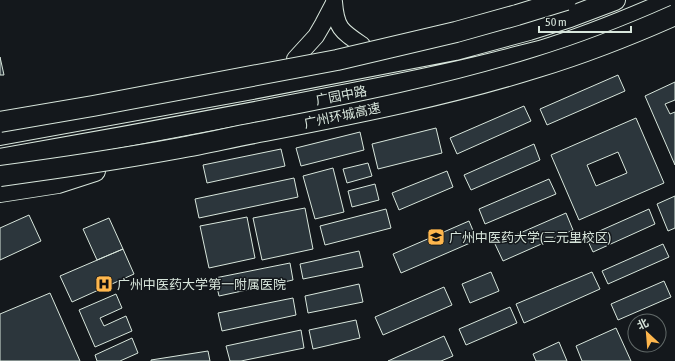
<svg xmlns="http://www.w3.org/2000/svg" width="675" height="361" viewBox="0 0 675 361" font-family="'Asap Condensed','Noto Sans SC',sans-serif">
<rect width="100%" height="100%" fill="#14181c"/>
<path fill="#2c363c" stroke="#d8e6dc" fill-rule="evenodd" d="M0,57L4,75H0Z
M618,75L625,91L547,125L540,109Z
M675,82V100L665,104L670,114L675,112V165L645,96Z
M524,106L531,121L457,154L450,138Z
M636,118L664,183L579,220L551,155ZM618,152L627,173L596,186L587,165Z
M436,128L442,153L378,169L372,144Z
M360,132L364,150L301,166L296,148Z
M534,144L540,160L471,190L464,175Z
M281,149L285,166L207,183L203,165Z
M368,163L372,176L347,183L343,169Z
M333,168L344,212L315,219L303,176Z
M447,171L453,187L399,210L392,193Z
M294,178L298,197L199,218L195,199Z
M549,179L556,194L485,224L479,209Z
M375,184L379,200L352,207L348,191Z
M675,196V228L668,231L657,204Z
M305,208L313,249L262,260L253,218Z
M386,209L391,228L325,245L320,226Z
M649,209L655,224L593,252L586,237Z
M566,213L573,230L503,261L495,244Z
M29,215L41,241L0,260V228Z
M247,217L255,258L209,268L200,226Z
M109,218L123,249L97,260L83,229Z
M469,221L477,240L401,273L393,254Z
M663,244L669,257L608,284L602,271Z
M123,249L134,274L72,302L60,276Z
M359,251L363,267L303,279L300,264Z
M290,263L293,280L219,296L215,278Z
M491,272L499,291L470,303L462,284Z
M592,272L600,289L524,323L516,304Z
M664,281L671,297L618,320L611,304Z
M359,284L363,302L308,313L305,296Z
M444,287L452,305L383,335L375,317Z
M50,293L80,361H0V314Z
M116,294L122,308L100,318L104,326L126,316L132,331L95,347L79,310Z
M293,298L296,315L222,331L218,313Z
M510,307L517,323L466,345L459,329Z
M356,320L360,338L313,349L309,330Z
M616,328L631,361H582L576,346Z
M301,330L304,348L241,361H230L226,346Z
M444,336L453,356L441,361H388Z
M132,338L138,353L120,361H97L95,355Z
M559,342L567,361H536L533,354Z
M208,351L210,361H151V360Z"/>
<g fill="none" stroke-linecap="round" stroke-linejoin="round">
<g stroke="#d8e6dc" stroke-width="18">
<path id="secondary" d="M334,2C336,28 341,31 362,45
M295,59L316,36L323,24L334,3"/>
</g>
<g stroke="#d8e6dc" stroke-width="22">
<path id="highway" d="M0,135L242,91L455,50L529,30L570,17L615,0
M0,159C97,142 194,124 291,105C359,92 426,80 493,63C508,59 524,55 540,51C586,37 630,19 673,0
M0,192L58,183L95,171"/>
</g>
<use href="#secondary" stroke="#14181c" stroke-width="16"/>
<use href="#highway" stroke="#14181c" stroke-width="20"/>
<g stroke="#d8e6dc" stroke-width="22" stroke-linecap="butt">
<path id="highway-bridge" d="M0,122L93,106L337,60L456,32L517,15L566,0
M0,176C60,168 120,159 180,148C208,143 237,136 265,131C357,113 449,95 538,67C584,53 630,35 675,15"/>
</g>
<use href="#highway-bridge" stroke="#14181c" stroke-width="20"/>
</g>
<defs>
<g id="university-square" transform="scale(0.9)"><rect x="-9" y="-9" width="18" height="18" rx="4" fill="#ffb74d" stroke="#14181c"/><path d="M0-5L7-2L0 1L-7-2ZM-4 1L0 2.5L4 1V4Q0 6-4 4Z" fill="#111"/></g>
<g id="hospital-square" transform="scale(0.9)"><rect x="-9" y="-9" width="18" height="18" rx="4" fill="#ffb74d" stroke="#14181c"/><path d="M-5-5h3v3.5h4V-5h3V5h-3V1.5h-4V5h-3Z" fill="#111"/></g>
</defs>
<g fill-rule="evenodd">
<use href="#university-square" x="436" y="237"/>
<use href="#hospital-square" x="104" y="284"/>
</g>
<g text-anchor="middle" stroke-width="3" stroke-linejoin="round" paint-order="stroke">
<g font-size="13" fill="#d8e6dc" stroke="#14181c">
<text transform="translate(341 95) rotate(-11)" y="5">广园中路</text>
<text transform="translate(342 115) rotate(-12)" y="5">广州环城高速</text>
</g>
<g font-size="13" fill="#d8e6dc" stroke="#14181c" text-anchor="start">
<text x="449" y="242">广州中医药大学(三元里校区)</text>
<text x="117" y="289">广州中医药大学第一附属医院</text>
</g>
</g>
<g transform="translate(647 333) rotate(334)"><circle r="19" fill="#14181c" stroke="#626a69"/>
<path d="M0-3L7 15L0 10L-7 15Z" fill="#ffb74d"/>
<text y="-6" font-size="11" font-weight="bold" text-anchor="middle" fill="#d8e6dc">北</text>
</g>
<path d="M539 26v6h92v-6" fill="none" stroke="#d8e6dc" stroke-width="2"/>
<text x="545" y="26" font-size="12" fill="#d8e6dc" stroke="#14181c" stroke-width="3" paint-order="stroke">50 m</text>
</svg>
